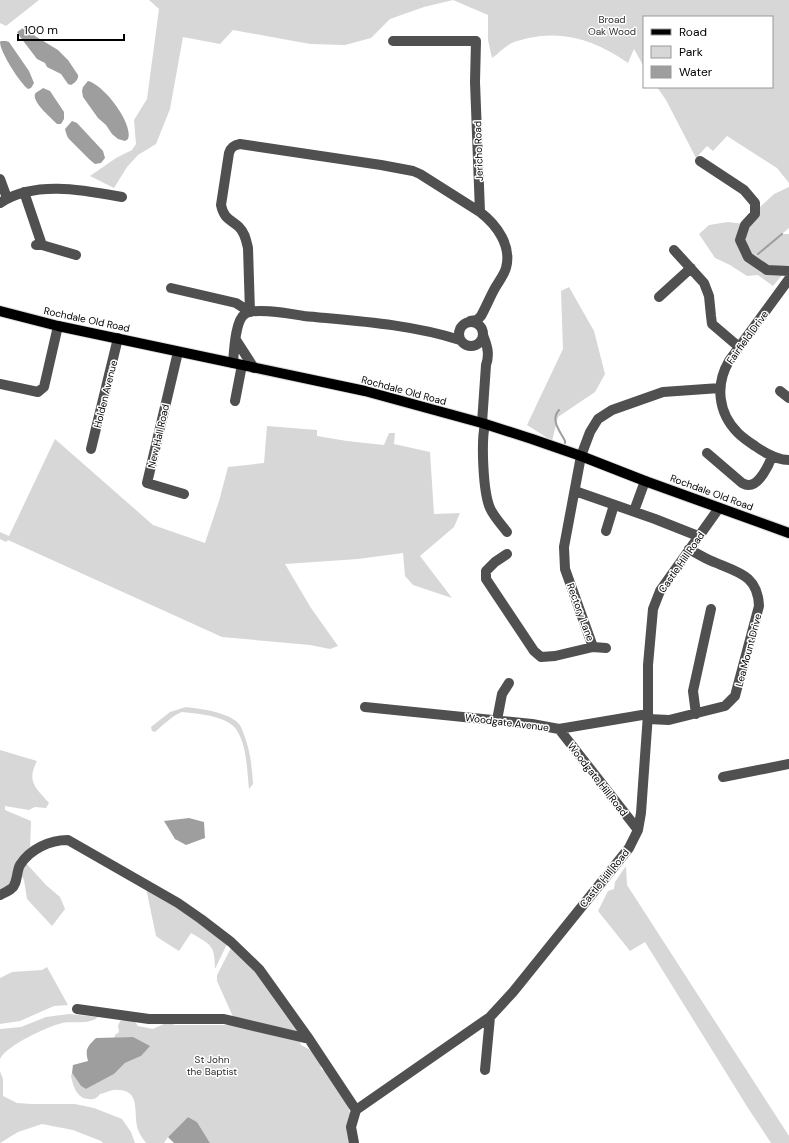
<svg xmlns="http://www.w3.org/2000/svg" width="789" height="1143" viewBox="0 0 789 1143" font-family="'DM Sans',sans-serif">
<rect width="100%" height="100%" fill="#fff"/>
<path fill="#d7d7d7" d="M0,0H39L6,26L0,23Z
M149,0H789V183L777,168L727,136L713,151L707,146L696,158L666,100L657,87H772V17H644V67L634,49L628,63C598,42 566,30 529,38C525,39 519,40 514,42C506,45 499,53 492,58L488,40V15L453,0L424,7L390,19L371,38L345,45L310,44L233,30L220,44L183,37L170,109L156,144L138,155L127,167L114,188L90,176L116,158L132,150L136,144L134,120L147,99L159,9Z
M789,187V228L782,234H789V267L767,268L750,257L743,240L747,227L758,216L760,207L774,194Z
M728,222L744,224L747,259L783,274L773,286L758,275L747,276L730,265L715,258L699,234L709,225Z
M569,287L594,331L605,374L595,392L558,417L552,441L527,425L563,349L561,291Z
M267,426L317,430V436L347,441L384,445L389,433H395L394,444L430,452L434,514L460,513L454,527L420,556L452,598L413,585L405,576L403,553L358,559L285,564L311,608L338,646L330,649L310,645L222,637L8,540L6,542L0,539V532L9,536L55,439L153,525L205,543L219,501L228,467L264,463Z
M186,707C201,709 229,712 239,724C241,726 242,730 243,732C250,749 252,766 253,784L249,789C247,770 247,745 236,729C228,718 204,714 191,713C189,713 185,712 182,712C173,715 162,726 155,732L152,731L151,727L170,712Z
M0,750L37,761C26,782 36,788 49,803L46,808L35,807L29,810L5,806V810L31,821L30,851L11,883L0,892Z
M25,862L46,885L60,897L65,909L52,926L27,899L24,880L20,873Z
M626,866L627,885L789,1136V1143H771L748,1108L645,942L630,951L598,911L608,891L614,889L615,882Z
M146,888L171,901L227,944L215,969C215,945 211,945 191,933L179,951L160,939L156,936Z
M232,946L253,967L300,1034L234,1019L217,981V975Z
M47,967L68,1005L54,1006L20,1021L0,1024V978L12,972L42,970Z
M69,1014L98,1017C90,1025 73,1021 62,1023C47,1027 7,1045 0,1059V1029L21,1027L46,1017Z
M129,1019L135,1022L138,1026L153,1029L168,1022L175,1025H231L300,1042L301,1045C313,1051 321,1055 321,1069L329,1074L346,1099L351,1116V1143H210L197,1122L188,1117L168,1137L164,1143H146C143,1139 138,1132 137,1126C134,1112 140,1090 118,1090C112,1089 106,1093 100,1094C97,1098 94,1100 89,1099C77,1099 73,1086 71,1076L72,1073L81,1086L86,1089L114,1074L125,1063L141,1056L133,1037L114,1038L115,1035L119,1032L118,1026L120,1021Z
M0,1071L3,1079V1096L17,1103L32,1104H75L94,1108L122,1119L131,1132L135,1143H103L101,1141L73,1130L42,1124L18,1132L0,1143Z"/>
<path fill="#9e9e9e" d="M23,28H26L35,36L58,50L68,60L78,75C79,79 75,83 71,85L68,84L61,74L47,67L45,63L37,59L18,34L17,32Z
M1,41H6L9,42L29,71L34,83L31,88L28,89C20,83 0,52 0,42Z
M88,81C103,84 134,124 128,139L125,141L118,139L112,134L106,125L98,118L83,97L82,91L83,87Z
M43,88L50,91L64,112V119L61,124H57C51,118 32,102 35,94C36,92 41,90 43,88Z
M72,121L77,123L103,151L105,158L101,163L95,164L90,160L69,139L67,136L65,129Z
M189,818L204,822L205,838L186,845L175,839L164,821Z
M133,1037L150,1046L141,1056L125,1063L114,1074L86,1089L81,1086L72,1073L73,1065L88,1061C85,1049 87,1047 96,1038Z
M188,1117L197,1122L210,1143H174L168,1137Z"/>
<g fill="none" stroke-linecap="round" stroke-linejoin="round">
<path stroke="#9e9e9e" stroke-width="2" d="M758,254L782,234
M559,410C550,420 560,431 565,441V443"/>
<g stroke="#dbdbdb" stroke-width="12">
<path id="major" d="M0,311L58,326L365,391L482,423L532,439L581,456L645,481L789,533"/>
</g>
<path stroke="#505050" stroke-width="10" d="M393,41H476L475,82L480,212
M700,161L744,190L755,203V214L745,225L740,240L748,257L767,270L789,271
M0,179L7,198
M24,192L42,245
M0,203C34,180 84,190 122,197
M36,245H42L76,255
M674,250L704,283L709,296L711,316L712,324L739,347
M789,279L729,361C715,385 718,413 738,433C743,438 749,442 755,446C765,453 777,460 789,460
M171,288L236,303L250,312
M659,297L691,268
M250,312L248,248C246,240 245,233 239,227C230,219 224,219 221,205L229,153C231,147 234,145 240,144L381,165L413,171L420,174L480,212C497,225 512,246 506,268C504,275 499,281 495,288C490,297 486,307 481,316L477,320L470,321
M459 334a12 12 0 1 1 24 0a12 12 0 1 1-24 0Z
M236,340L254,368
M178,352L147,483L184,494
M233,363C234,352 235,320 245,314C255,307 291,314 304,316C356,321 410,324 460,340
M0,384L38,392L44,387L58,326
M780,391L789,398
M235,401L242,365
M482,423L486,365C490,354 487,345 483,335
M485,424C481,442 483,492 490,508C494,517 501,524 507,532
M91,449L118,338
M707,453L742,483C744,484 746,485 748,485C759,486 769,465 772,456
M575,491L655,519L698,536
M634,511L645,481
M606,531L614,505
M507,554L495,562L486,571V579L534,651L541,657L555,656L593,647L565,569L564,547L581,456L590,432L598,419L612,410L663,392L720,388
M593,647L606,648
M365,707L532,724L559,729L648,714
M696,714L693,691L711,609
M648,719L669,720L725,706L735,696L759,606C758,575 737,572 714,562C706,559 698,554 689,549
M497,720L502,694L509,683
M559,729L638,830
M723,777L789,764
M0,895C4,893 8,891 11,889C18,884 16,872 20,865C30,849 50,840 68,840L178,903L201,919L231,942L259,969L309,1039L356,1110
M77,1009L149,1019H224L309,1039
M485,1070L490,1017
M354,1143L351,1127L356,1110L490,1017L513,992L629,848L638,830L641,813L648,714V665L653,609L660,591L719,508"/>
<use href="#major" stroke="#000" stroke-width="10"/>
</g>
<g text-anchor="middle" stroke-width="3" stroke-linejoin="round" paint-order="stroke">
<g font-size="10" fill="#2e2e2e" stroke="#fff">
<text x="612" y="23">Broad<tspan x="612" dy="12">Oak Wood</tspan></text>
<text x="212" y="1063">St John<tspan x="212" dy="12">the Baptist</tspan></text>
</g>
<g font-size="10" fill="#000" stroke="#fff">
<text transform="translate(478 151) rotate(-92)" y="4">Jericho Road</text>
<text transform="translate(87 319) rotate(12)" y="4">Rochdale Old Road</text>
<text transform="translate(747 337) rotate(-54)" y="4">Fairfield Drive</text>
<text transform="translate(404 390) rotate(15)" y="4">Rochdale Old Road</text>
<text transform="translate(105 394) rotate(-76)" y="4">Holden Avenue</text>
<text transform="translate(158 436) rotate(-77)" y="4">New Hall Road</text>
<text transform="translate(712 492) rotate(20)" y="4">Rochdale Old Road</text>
<text transform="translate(681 562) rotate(-55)" y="4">Castle Hill Road</text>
<text transform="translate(581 612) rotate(70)" y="4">Rectory Lane</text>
<text transform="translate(748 650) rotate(-75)" y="4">Lea Mount Drive</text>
<text transform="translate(507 722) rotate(7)" y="4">Woodgate Avenue</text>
<text transform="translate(598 779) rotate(52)" y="4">Woodgate Hill Road</text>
<text transform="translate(604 878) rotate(-51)" y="4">Castle Hill Road</text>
</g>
</g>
<rect x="643" y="16" width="130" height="72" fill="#ffffff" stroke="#999999"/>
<rect x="651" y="29" width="20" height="6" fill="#000000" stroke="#999999"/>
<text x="679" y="36" font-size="12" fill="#000000">Road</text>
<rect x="651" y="46" width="20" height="12" fill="#d7d7d7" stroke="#999999"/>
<text x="679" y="56" font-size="12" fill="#000000">Park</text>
<rect x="651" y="66" width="20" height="12" fill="#9e9e9e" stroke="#999999"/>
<text x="679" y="76" font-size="12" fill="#000000">Water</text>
<path d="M18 34v6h106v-6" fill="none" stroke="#000000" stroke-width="2"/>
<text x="24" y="34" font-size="12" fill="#000000" stroke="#ffffff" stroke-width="3" paint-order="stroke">100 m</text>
</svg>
